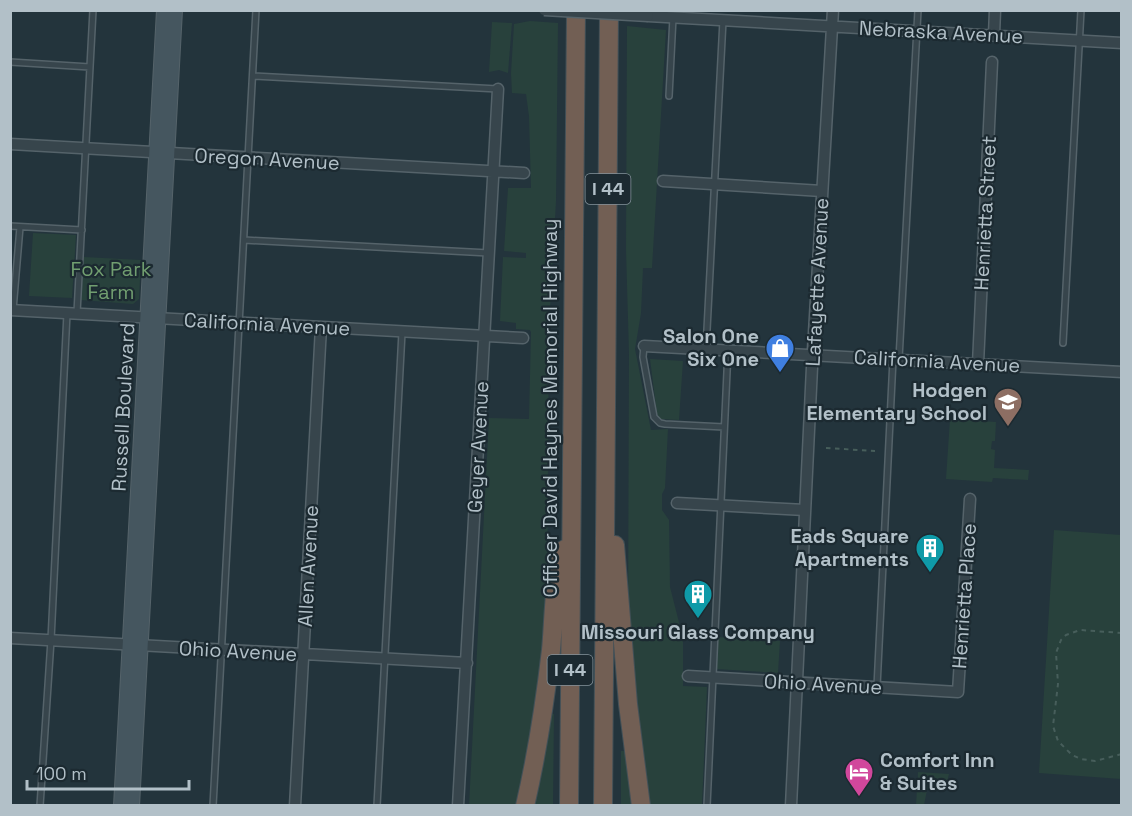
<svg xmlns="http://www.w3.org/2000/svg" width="1132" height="816" viewBox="0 0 1132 816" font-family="'Space Grotesk',sans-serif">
<rect width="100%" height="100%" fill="#23343c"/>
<path fill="#28413c" d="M530,21L558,23L556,201L549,328L547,610L531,733L524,773L515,805L469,806L489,418L529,419L531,332L530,330L516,329V323L500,321L503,257L526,258V253L504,251L508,188H531L529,116L526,94L512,93L511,73L514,24Z
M492,22L512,23L508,73L499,70L489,72Z
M627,26L666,30L652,268H643L641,313L635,349L651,430L668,429L665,488L662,494V510L669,520L670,587L683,638V686L707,687L702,805H646L628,631L629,353L626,250Z
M33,233L76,235L72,298L29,296Z
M84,257L141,260L139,299L133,304L81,300Z
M650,359L683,361L679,420L660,419L657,414Z
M950,419L996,422L995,441H992L991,449L995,450L994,468L1029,470L1028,480L993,478L992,482L946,479Z
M1054,530L1121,535V779L1039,773Z
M718,637L780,641L778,673L716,669Z
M548,714H554L553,805L531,806Z
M621,751H628L636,805L621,806Z
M918,772L949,774L947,782L937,784L927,790L924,805H916Z"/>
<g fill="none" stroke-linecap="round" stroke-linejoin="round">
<g stroke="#55636a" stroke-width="8">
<path id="service" d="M10,62L90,67
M253,76L498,89
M669,96L673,17
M10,226L82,230
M244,240L489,253
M13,310L20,227
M77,313L93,10
M1063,343L1081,10
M644,346L643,357L654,417L660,423L665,424L724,427
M706,349L723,20
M899,359L918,10
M877,687L893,359
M40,806L51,640L67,313
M213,806L256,10
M377,806L402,332
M707,806L728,350"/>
</g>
<g stroke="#55636a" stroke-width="13">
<path id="minor" d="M648,16L1122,43
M994,35L995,10
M10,144L524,173
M663,181L822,191
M10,310L523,338
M644,346L1122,372
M978,364L992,62
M677,503L805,510
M10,638L467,663
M688,676L958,692L970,499
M295,806L321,327
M458,806L498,89
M791,806L812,367L833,10"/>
</g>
<g stroke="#55636a" stroke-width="16">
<path id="secondary" d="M121,806L164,10
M132,806L175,10"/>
</g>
<g stroke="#425057" stroke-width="20">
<path id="motorway" d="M615,545L628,704L641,806
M525,806C537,754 545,702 551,650C554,620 553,576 565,549
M569,806L576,10
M603,806L609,10"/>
</g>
<path stroke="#475e5b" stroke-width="2" stroke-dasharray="4.5 4.5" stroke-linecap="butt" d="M826,448L875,451
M1122,633L1080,630L1066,635L1061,640L1056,653L1058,684L1053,726L1058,741L1072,755L1081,759L1095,761L1122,754"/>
<use href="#service" stroke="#37454c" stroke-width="5"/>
<use href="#minor" stroke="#37454c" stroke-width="10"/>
<use href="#secondary" stroke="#45565f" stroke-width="14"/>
<use href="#motorway" stroke="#725f54" stroke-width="18"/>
<g stroke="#55636a" stroke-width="13" stroke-linecap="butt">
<path id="minor-bridge" d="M544,10L648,16"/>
</g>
<use href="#minor-bridge" stroke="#37454c" stroke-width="10"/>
</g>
<defs>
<g id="shop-pin" transform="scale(1.5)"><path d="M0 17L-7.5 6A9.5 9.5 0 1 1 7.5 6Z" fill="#3f7fe0" stroke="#1c2a31"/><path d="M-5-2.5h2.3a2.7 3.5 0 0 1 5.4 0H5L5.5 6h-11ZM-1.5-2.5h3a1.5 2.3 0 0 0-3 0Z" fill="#fff"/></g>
<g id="school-pin" transform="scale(1.5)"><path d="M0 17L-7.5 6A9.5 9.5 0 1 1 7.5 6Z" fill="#8d6e63" stroke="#1c2a31"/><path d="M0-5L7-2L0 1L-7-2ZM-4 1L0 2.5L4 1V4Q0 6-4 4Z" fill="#fff"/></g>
<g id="building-pin" transform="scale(1.5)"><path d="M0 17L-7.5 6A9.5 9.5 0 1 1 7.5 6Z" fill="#0f9aa8" stroke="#1c2a31"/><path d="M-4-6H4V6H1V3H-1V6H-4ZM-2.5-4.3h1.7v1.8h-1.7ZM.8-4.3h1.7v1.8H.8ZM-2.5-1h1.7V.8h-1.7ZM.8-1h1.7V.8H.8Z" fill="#fff"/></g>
<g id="hotel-pin" transform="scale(1.5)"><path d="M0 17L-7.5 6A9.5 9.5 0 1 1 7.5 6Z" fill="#d1479c" stroke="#1c2a31"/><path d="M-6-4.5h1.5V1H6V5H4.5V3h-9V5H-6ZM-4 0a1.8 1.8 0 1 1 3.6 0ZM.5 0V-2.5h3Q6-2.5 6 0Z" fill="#fff"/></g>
</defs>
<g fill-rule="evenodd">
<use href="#shop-pin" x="780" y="348"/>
<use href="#school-pin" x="1008" y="402"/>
<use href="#building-pin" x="930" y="548"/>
<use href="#building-pin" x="698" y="594"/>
<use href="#hotel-pin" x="859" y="772"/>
</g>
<g text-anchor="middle" stroke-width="4.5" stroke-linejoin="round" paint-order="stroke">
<g fill="#1c2a31" stroke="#85939b" stroke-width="1.5">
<rect x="585.5" y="174" width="45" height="30" rx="4.5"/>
<rect x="547.5" y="655" width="45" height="30" rx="4.5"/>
</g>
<g font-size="18" font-weight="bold" fill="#b2c0c8">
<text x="608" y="195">I 44</text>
<text x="570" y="676">I 44</text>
</g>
<g font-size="20" fill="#b2c0c8" stroke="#1c2a31">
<text transform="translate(941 32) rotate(3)" y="7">Nebraska Avenue</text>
<text transform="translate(267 159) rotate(3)" y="7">Oregon Avenue</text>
<text transform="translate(985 213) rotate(-87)" y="7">Henrietta Street</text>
<text transform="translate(817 282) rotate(-87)" y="7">Lafayette Avenue</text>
<text transform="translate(267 324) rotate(3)" y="7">California Avenue</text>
<text transform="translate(937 361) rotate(3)" y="7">California Avenue</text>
<text transform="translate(123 407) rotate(-87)" y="7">Russell Boulevard</text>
<text transform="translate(550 408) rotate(-90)" y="7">Officer David Haynes Memorial Highway</text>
<text transform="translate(478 447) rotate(-87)" y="7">Geyer Avenue</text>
<text transform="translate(308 566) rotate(-87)" y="7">Allen Avenue</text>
<text transform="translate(964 596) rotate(-86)" y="7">Henrietta Place</text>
<text transform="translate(238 651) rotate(3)" y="7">Ohio Avenue</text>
<text transform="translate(823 684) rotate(3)" y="7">Ohio Avenue</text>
</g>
<g font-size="20" fill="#719e70" stroke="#1c2a31">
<text x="111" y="276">Fox Park<tspan x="111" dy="23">Farm</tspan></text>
</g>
<g font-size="20" font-weight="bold" fill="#b2c0c8" stroke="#1c2a31" text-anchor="end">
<text x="759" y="343">Salon One<tspan x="759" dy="23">Six One</tspan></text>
<text x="987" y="397">Hodgen<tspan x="987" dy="23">Elementary School</tspan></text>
<text x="909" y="543">Eads Square<tspan x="909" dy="23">Apartments</tspan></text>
<text x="698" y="639" text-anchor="middle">Missouri Glass Company</text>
<text x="880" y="767" text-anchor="start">Comfort Inn<tspan x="880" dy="23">&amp; Suites</tspan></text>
</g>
</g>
<rect width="1132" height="816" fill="none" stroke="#b2c0c8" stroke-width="24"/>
<path d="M27 780v9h162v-9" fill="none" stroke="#b2c0c8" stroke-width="3"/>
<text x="36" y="780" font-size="18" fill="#b2c0c8" stroke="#1c2a31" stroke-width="4.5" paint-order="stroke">100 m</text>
</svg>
